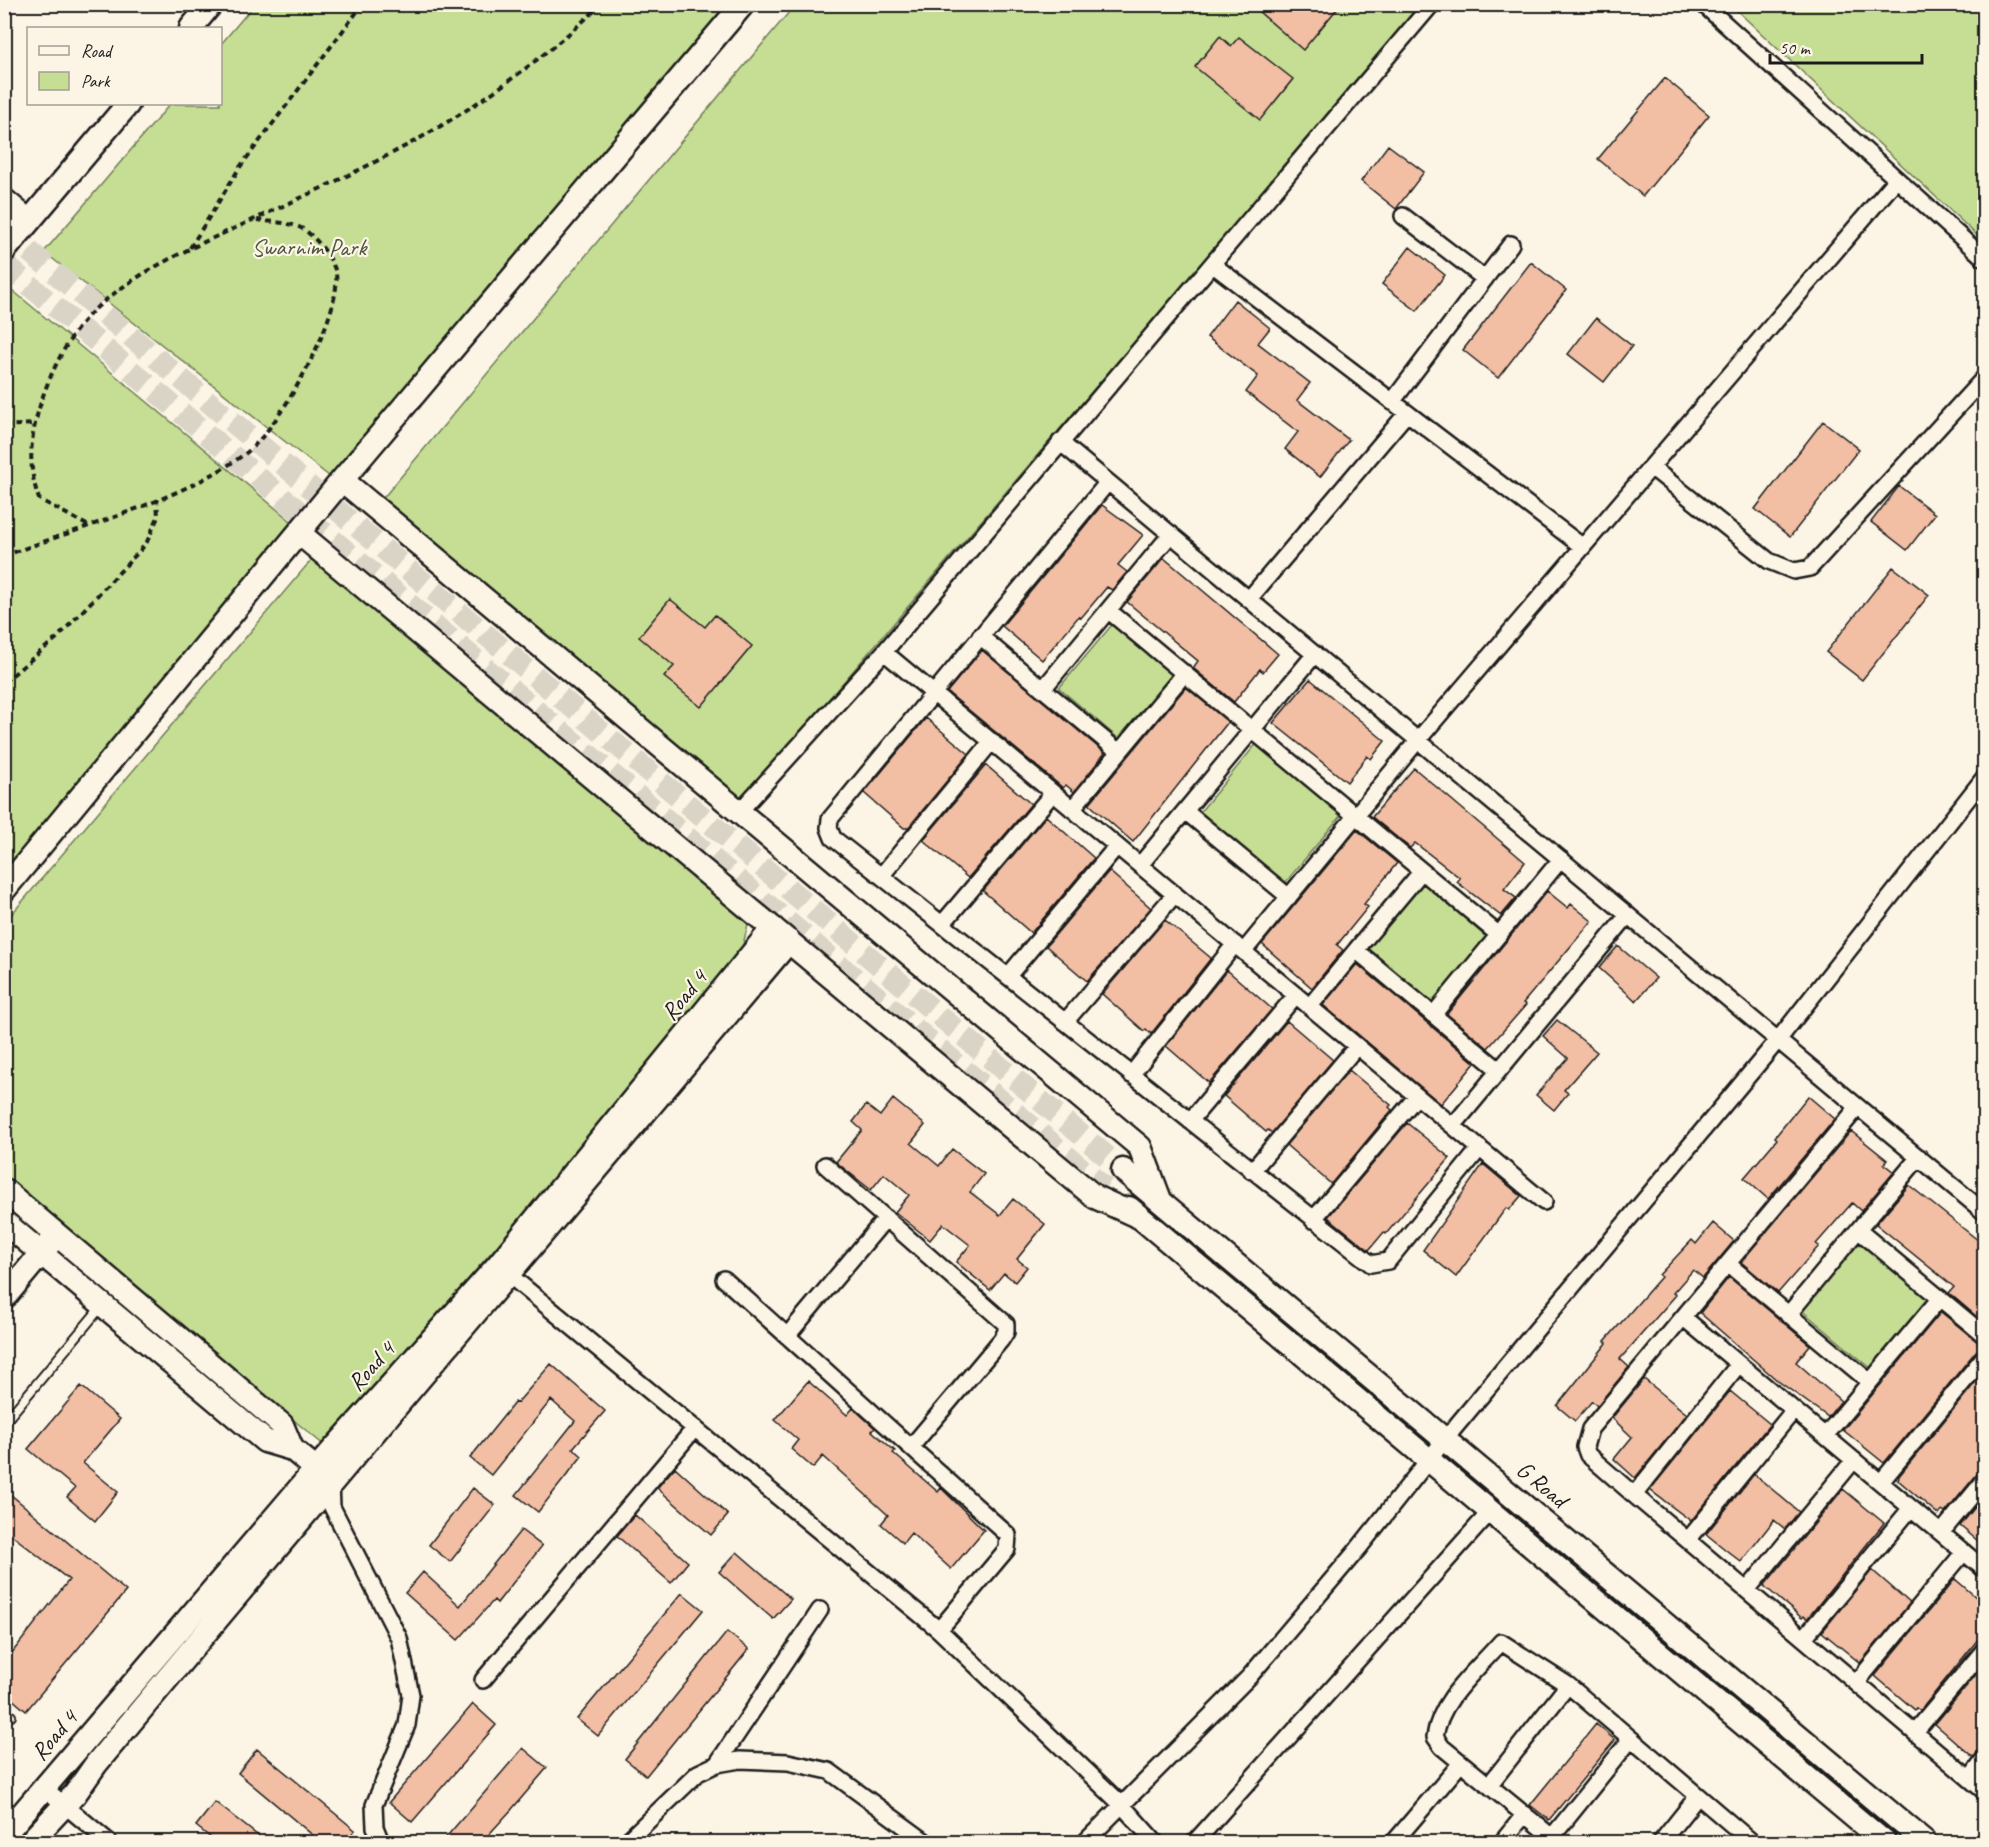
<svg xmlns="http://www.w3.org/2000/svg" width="1989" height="1847" viewBox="0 0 1989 1847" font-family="Caveat,sans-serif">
<rect width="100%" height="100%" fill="#fcf5e5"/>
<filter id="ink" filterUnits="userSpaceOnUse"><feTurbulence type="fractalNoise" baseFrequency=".0167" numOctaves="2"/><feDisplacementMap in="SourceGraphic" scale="12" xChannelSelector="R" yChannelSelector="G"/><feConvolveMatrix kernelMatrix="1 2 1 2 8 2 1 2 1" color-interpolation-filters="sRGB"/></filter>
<g filter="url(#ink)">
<path fill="#c5de94" stroke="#707d58" stroke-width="1.5" d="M254,5H727L334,480L44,252L170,104H220L221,44Z
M795,5H1422L730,815L374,509Z
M1731,5H1984V242Z
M12,290L297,526L5,875L4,300Z
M318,552L753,904L738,965L325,1446L5,1182V922Z
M1116,620L1176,671L1119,739L1059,688Z
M1257,743L1342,814L1285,883L1200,812Z
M1423,882L1487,938L1430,1004L1366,947Z
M1858,1239L1931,1300L1873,1370L1800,1309Z"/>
<path fill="#f2bea4" stroke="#1c1c1c" stroke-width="1.5" d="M1250,4H1341L1303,50Z
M1220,36L1231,46L1239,37L1293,79L1260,120L1195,67Z
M1665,78L1709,115L1643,196L1598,159Z
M1388,145L1424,172L1396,209L1361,181Z
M1410,247L1445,275L1417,311L1382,284Z
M1531,262L1566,290L1498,378L1463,350Z
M1235,300L1270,328L1258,343L1310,383L1297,400L1349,440L1320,477L1285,449L1298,432L1246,392L1258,376L1207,337Z
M1596,318L1632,346L1604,382L1568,354Z
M1823,421L1859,449L1790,537L1755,509Z
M1899,486L1935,514L1907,550L1871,522Z
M1102,505L1143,535L1118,565L1127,572L1112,590L1107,587L1081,618L1079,616L1042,660L1002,626Z
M1164,558L1278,654L1263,672L1260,669L1234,702L1193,668L1198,661L1127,602Z
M1893,567L1929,595L1862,680L1826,652Z
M670,599L705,627L715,615L752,646L701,707L664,677L674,666L639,637Z
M982,650L1105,753L1074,792L1066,785L1063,788L1057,783L947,692Z
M1310,679L1385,741L1371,759L1367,756L1347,782L1273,723Z
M1186,687L1228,722L1133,842L1089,804Z
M926,718L969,754L908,828H904L864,793Z
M986,765L1031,804L968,878L923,840Z
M1414,768L1525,862L1504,889L1516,898L1501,916L1457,882L1460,878L1415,843L1410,848L1372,817Z
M1046,816L1094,858L1031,933L983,891Z
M1357,830L1397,863L1364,904L1368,907L1337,945L1343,950L1312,988L1262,944Z
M1109,871L1151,908L1087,981L1046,946Z
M1547,891L1568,908L1571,904L1592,921L1523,1003L1526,1005L1488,1048L1447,1014Z
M1165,920L1211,958L1151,1034L1146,1029L1144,1031L1102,994Z
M1618,946L1656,978L1636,1001L1599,968Z
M1357,964L1475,1063L1441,1104L1323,1005Z
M1227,970L1272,1009L1209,1083L1166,1046Z
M1557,1020L1597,1052L1564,1090L1568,1093L1554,1110L1536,1095L1568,1058L1543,1036Z
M1287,1021L1333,1060L1272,1133L1268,1130L1266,1132L1224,1096Z
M1349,1070L1391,1105L1389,1107L1392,1110L1331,1184L1286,1145Z
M1808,1096L1835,1119L1768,1199L1744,1178L1777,1139L1775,1137Z
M893,1099L925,1125L911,1143L939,1166L952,1149L984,1174L970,1192L1000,1215L1013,1199L1045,1224L1017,1259L1027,1267L1015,1282L1004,1273L990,1290L956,1262L970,1245L943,1224L930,1240L895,1212L909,1195L884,1174L871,1190L836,1162L862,1130L853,1122L866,1105L880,1116Z
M1407,1123L1450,1158L1386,1234L1384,1232L1369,1250L1328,1217Z
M1851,1131L1887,1160L1884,1164L1894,1172L1861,1211L1852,1203L1816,1244L1819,1246L1778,1293L1741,1262Z
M1483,1164L1521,1196L1509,1210L1506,1208L1456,1277L1423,1250Z
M1909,1185L1984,1245V1323L1949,1293L1954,1287L1876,1224Z
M1713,1223L1734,1241L1703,1278L1693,1270L1673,1293L1676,1295L1620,1359L1629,1367L1597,1406L1592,1401L1575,1421L1557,1406L1607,1343L1605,1341L1661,1277L1659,1275L1692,1240L1696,1244Z
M1729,1277L1810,1345L1796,1362L1841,1401L1828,1417L1778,1381L1700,1313Z
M1941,1312L1978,1342L1984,1344V1347L1976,1351L1884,1463L1843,1430Z
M551,1364L605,1411L573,1448L582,1456L538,1512L516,1495L575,1421L551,1400L491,1475L470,1458L515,1402L517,1403Z
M1984,1372V1471L1977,1474L1945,1513L1942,1511L1939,1515L1898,1480L1899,1476Z
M1644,1379L1687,1414L1635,1478L1614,1459L1632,1437L1612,1418Z
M808,1381L847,1415L853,1408L875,1428L872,1431L895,1451L893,1453L938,1492L941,1488L984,1530L951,1569L911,1533L903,1543L881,1524L888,1515L823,1456L813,1468L791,1449L798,1440L775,1420Z
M81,1386L120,1419L83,1463L118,1492L95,1521L67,1497L75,1488L28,1449Z
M1730,1391L1770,1424L1691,1521L1650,1490Z
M675,1467L728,1515L711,1535L657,1488Z
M1754,1474L1799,1512L1785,1529L1774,1520L1741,1562L1706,1534Z
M473,1488L495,1505L450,1562L429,1545Z
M4,1489L126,1591L26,1711L4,1692V1663L69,1580L4,1529Z
M1843,1489L1884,1523L1807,1619L1804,1616L1802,1618L1764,1586Z
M1984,1496V1546L1960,1526Z
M635,1515L688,1562L671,1583L617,1536Z
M521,1530L542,1546L497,1603L494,1600L458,1640L405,1593L423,1572L460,1606Z
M737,1552L791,1599L773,1619L719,1572Z
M1872,1570L1910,1603L1860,1663L1822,1632Z
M1955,1579L1984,1604V1632L1920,1711L1916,1708L1915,1710L1875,1676Z
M682,1593L703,1610L598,1736L577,1719Z
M727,1632L749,1649L646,1776L625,1759Z
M1984,1665V1749L1973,1757L1935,1724Z
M473,1704L496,1725L412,1822L389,1802Z
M1596,1724L1615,1740L1549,1820L1530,1805Z
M523,1748L547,1768L512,1809L482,1842H442Z
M257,1749L355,1830L345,1842H321L238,1773Z
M215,1802L266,1842H216L196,1826Z"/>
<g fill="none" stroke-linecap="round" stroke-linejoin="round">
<path stroke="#dad4c7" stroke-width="22" stroke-dasharray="22 11" stroke-linecap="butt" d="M4,230L1123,1170
M4,264L1105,1188"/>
<g stroke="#1c1c1c" stroke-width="12">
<path id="lane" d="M4,1423L101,1307
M4,1710L11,1716
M4,1804L17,1814"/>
</g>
<g stroke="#1c1c1c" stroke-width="20">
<path id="street" d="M1703,4L1984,258
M1403,216L1485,279
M1212,264L1583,547
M1392,402L1511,244
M1060,442L1984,1212
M1651,467L1769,561L1794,571L1810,568L1984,378
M1108,482L830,819L829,828L833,838L1371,1264L1388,1261L1480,1148
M1249,599L1407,413
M1109,611L1499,935
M980,636L1043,689L1171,534
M884,652L1544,1202
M1043,689L1119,752
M1072,809L1185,673
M1185,811L1289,897
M739,812L884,652L1432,4
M1140,865L1315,654
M882,875L992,741
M943,923L1053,793
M1356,950L1422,871
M1244,951L1418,740L1897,179
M1008,976L1117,846
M1310,1006L1356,950L1499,1070
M1433,1015L1561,859
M1065,1022L1175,894
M1131,1075L1235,944
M1858,1107L1590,1429L1585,1447L1588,1455L1634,1495L1984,1791
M1190,1121L1296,995
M1453,1126L1628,915
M1919,1157L1858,1230L1984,1335
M825,1165L1006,1324V1332L1001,1340L911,1447
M1252,1171L1357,1046
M1313,1220L1417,1096
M1728,1264L1870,1382
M502,1269L939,1630L1121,1804L1155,1842
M724,1279L1008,1535L1007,1549L939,1630
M1788,1315L1858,1230
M1684,1318L1984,1569
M787,1336L886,1218
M1825,1436L1940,1298
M331,1482L332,1507L399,1638L411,1695L407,1725L374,1805L375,1827L381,1842
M1881,1482L1984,1357
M1634,1495L1739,1364
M1941,1533L1984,1481
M1688,1540L1794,1410
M1747,1590L1854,1460
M1804,1638L1911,1508
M483,1680L695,1428
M1857,1682L1964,1552
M1915,1732L1984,1650
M717,1764L820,1610
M1970,1778L1984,1759
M1490,1784L1568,1685
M44,1788L109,1842
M1552,1837L1631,1739
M626,1842L698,1773L717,1764L740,1760L788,1762L829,1771L926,1842
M1085,1842L1249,1677L1358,1549L1446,1438L1778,1040L1984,778
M1195,1842L1490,1512
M1394,1842L1461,1763
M1502,1842L1525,1814
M1558,1842L1442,1747L1435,1737C1440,1699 1477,1670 1501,1642L1568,1685L1752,1842
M1661,1842L1697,1797"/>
</g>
<g stroke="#1c1c1c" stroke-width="27">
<path id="secondary" d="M191,28L211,4
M4,200L29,221
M4,251L128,104
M342,480L1140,1147L1160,1200
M299,533L1095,1197L1139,1217
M4,890L342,480L743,4
M1123,1170L1925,1842
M4,1190L282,1425L292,1449
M1129,1208L1884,1842
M4,1222L265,1441L292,1449L326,1477
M4,1298L50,1243
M4,1835L316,1469L498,1265L773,928
M30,1842L75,1794L96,1764C325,1488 559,1216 789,941"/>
</g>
<path stroke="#1c1c1c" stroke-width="4" stroke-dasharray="6 4.5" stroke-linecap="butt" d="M190,248L240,167L363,4
M4,426L34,424
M87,525L39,499C27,465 30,437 41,402C52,368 73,326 102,303C144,268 195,246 244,224C296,200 349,176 400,149C472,111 542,60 602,4
M4,556C78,528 185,499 246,453C280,427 342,316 336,274C334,260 315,235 301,228C289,222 270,222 257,220
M4,682L57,638L146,544L158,517L157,499"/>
<use href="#lane" stroke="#fcf5e5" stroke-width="8"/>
<use href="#street" stroke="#fcf5e5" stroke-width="15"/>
<use href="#secondary" stroke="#fcf5e5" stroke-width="22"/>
</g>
</g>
<g text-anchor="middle" stroke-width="4.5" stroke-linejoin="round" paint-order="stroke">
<g font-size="24" fill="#4f5640" stroke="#fcf5e5">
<text x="309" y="255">Swarnim Park</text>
</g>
<g font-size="24" fill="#1c1c1c" stroke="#fcf5e5">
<text transform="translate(684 995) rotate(-51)" y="8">Road 4</text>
<text transform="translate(371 1366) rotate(-48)" y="8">Road 4</text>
<text transform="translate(1542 1484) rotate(40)" y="8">G Road</text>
<text transform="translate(54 1735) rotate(-50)" y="8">Road 4</text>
</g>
</g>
<rect width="1989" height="1847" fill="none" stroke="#fcf5e5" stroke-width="24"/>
<rect x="12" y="12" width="1965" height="1823" fill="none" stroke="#1c1c1c" stroke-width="2" filter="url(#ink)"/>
<rect x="27" y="27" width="195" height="78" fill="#fcf5e5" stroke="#a29e95" stroke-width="1.5"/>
<rect x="39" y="46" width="30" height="9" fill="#fcf5e5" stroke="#a29e95" stroke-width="1.5"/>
<text x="81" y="57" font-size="18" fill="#1c1c1c">Road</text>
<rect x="39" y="72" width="30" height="18" fill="#c5de94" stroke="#a29e95" stroke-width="1.5"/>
<text x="81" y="87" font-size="18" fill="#1c1c1c">Park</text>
<path d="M1770 54v9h152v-9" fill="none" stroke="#1c1c1c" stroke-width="3"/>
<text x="1779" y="54" font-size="18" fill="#1c1c1c" stroke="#fcf5e5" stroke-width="4.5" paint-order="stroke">50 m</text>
</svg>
